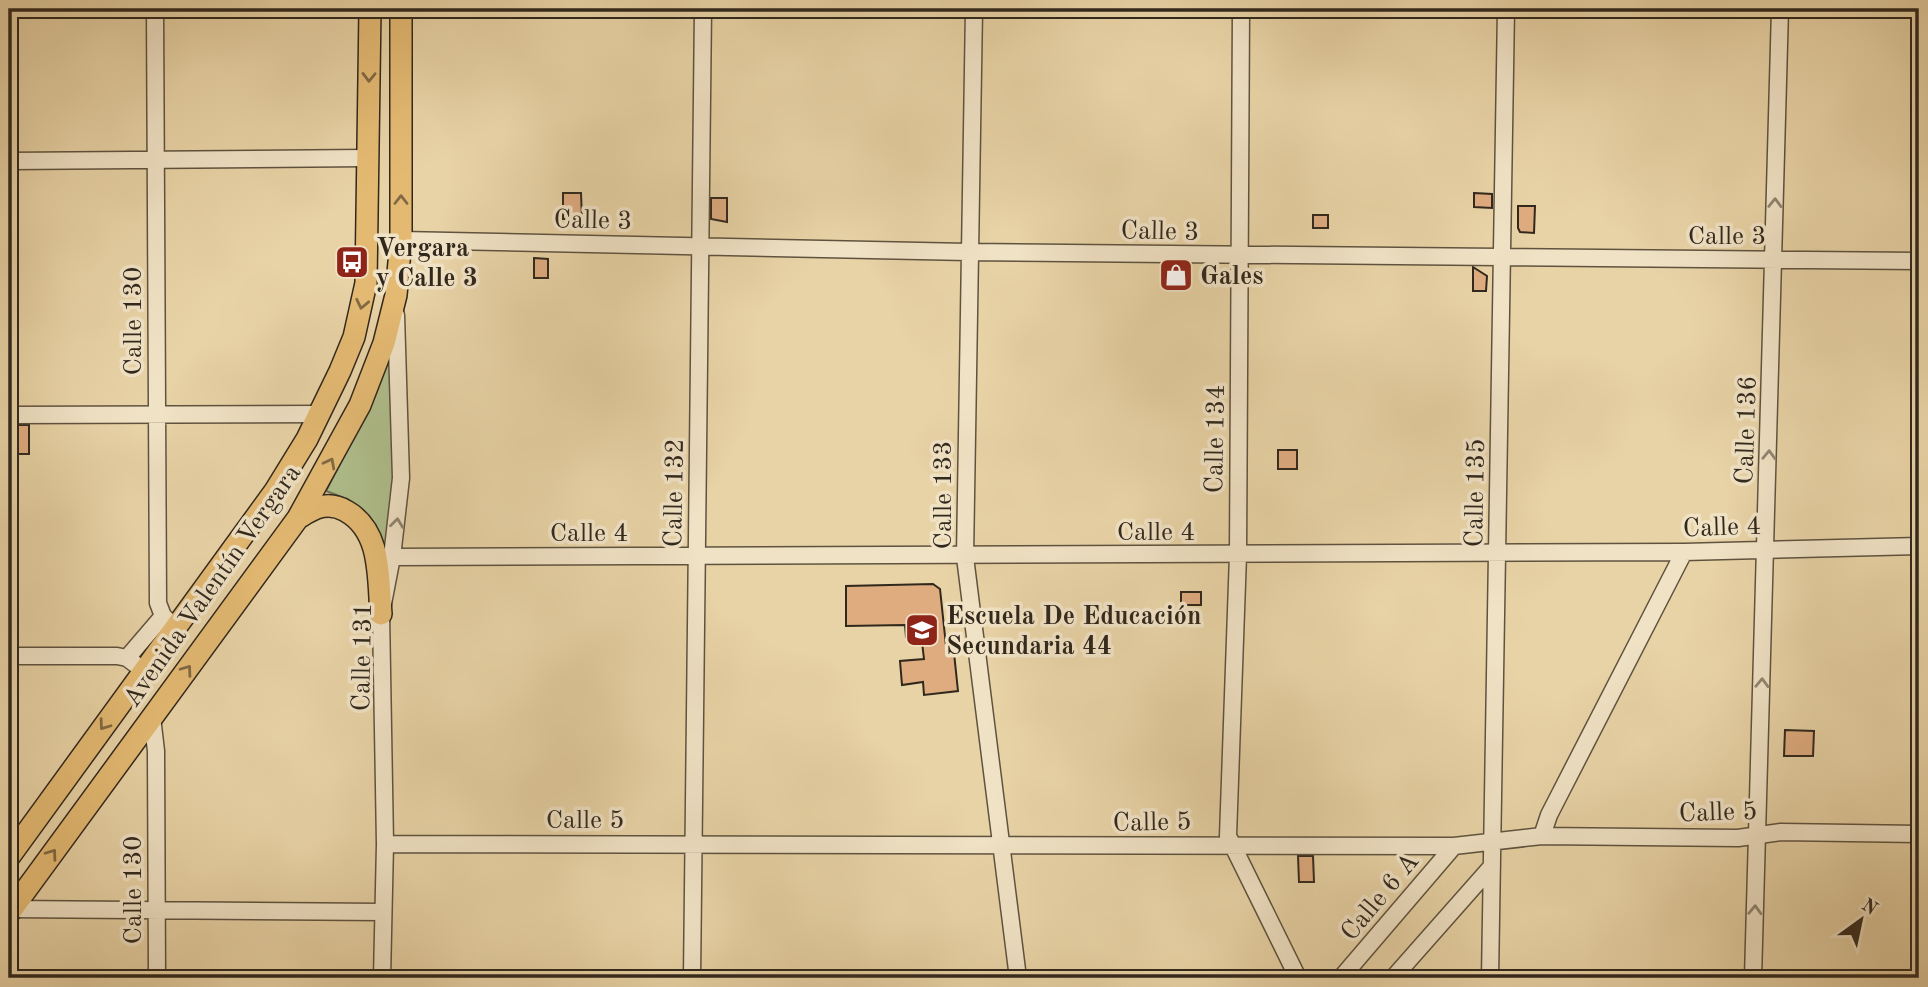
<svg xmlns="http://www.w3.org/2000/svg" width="1928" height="987" viewBox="0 0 1928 987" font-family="'Old Standard TT',serif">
<rect width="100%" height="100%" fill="#e8d3a6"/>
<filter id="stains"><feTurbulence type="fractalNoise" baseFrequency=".00286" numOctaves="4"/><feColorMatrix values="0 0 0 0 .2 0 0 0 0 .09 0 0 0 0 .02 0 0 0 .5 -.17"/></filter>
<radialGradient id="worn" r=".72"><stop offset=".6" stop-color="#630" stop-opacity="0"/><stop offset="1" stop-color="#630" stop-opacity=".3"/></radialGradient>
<path fill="#afbe8c" stroke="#707354" stroke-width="2" d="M390,350L395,475L384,567C369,532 366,503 326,491L354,436Z"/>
<path fill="#dfac80" stroke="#31281d" stroke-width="2" d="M563,193H581L582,219H563Z
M1474,193L1492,194V208L1474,207Z
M711,198H727V222L711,219Z
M1518,206H1535L1534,233L1520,232L1518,228Z
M1313,215H1328V228H1313Z
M534,258L548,259V278H534Z
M1473,267L1487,276L1486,291H1473Z
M1166,268H1185V284L1166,283Z
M9,425H29V454H9Z
M1278,450H1297V469H1278Z
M933,584L940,589L947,655L954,653L958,691L924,695L923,682L902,685L900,661L924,659L921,634L906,637L905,625L846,626V586Z
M1181,592H1201V605H1181Z
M1785,730L1814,731L1813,756H1784Z
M1298,856H1313L1314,882H1299Z"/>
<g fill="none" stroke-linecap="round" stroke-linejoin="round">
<g stroke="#5f533f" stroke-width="19">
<path id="minor" d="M155,9L158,603L163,616L175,627
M974,9L965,557L1018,978
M1241,9L1238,555L1228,836L1298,978
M9,161L367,158
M401,240L968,252L1919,261
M9,415L320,414
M392,557L1684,552L1919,546
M9,656H117L127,658L143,670
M127,658L163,616
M152,717L156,751L157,978
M1542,836L1549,815L1684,552
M385,844L1454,846L1542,836L1738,838L1781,832L1919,834
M9,909L382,912
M382,978L385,844L381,614L392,557L401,478L396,315
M692,978L703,9
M1341,978L1454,846
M1393,978L1492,866
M1490,978L1506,9
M1753,978L1780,9"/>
</g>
<g stroke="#31281d" stroke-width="24">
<path id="major" d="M300,517C315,507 329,501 346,511C382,531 378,578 381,614
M9,857L275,491L307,439L340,371L354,337L366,283L370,9
M9,913L298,518L360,405L384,343L396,295L401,240V9"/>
</g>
<use href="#minor" stroke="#f0e2c5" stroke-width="16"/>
<use href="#major" stroke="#e4ba73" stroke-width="21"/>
</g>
<defs><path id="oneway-chevron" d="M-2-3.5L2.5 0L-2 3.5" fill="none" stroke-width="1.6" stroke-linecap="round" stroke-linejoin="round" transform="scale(1.75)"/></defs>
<g stroke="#826a44">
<use href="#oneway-chevron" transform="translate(369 77) rotate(91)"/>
<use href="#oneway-chevron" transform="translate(401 200) rotate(-90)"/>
<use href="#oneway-chevron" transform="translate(362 304) rotate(102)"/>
<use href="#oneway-chevron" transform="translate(330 463) rotate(-62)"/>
<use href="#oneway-chevron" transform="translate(187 670) rotate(-54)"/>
<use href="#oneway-chevron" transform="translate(104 725) rotate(126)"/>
<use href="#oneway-chevron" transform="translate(52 854) rotate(-54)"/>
</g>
<g stroke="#908571">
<use href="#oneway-chevron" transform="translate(1775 203) rotate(-89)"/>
<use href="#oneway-chevron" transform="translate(1769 455) rotate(-88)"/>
<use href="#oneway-chevron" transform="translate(397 523) rotate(-83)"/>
<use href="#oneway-chevron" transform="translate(1762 683) rotate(-88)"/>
<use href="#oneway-chevron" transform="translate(1755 910) rotate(-88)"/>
</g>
<defs>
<g id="bus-square" transform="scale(1.75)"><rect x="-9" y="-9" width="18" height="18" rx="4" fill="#8f2418" stroke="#f0e2c5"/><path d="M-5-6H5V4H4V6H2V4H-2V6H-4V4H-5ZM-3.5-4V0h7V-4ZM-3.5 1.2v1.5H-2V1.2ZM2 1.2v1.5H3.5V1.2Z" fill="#fff"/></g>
<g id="shop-square" transform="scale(1.75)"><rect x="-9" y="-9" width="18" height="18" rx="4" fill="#8f2418" stroke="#f0e2c5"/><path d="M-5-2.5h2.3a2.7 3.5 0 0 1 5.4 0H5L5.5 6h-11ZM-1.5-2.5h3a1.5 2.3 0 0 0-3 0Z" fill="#fff"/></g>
<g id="school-square" transform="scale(1.75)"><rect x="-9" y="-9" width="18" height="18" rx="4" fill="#8f2418" stroke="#f0e2c5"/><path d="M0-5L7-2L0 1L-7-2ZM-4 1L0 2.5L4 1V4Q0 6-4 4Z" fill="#fff"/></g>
</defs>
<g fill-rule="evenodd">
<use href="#bus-square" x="352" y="262"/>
<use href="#shop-square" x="1176" y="275"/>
<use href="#school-square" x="922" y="630"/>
</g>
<g text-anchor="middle" stroke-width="7" stroke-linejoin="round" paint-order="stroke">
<g font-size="26" fill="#31281d" stroke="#f0e2c5">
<text transform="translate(593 219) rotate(1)" y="9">Calle 3</text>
<text transform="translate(1160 230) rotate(1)" y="9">Calle 3</text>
<text x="1727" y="244">Calle 3</text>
<text transform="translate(132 321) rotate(-90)" y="9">Calle 130</text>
<text transform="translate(1745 430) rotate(-88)" y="9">Calle 136</text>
<text transform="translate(1214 439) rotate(-89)" y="9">Calle 134</text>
<text transform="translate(673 493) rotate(-89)" y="9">Calle 132</text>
<text transform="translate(1474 493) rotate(-89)" y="9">Calle 135</text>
<text transform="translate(942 495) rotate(-90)" y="9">Calle 133</text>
<text transform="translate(1722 526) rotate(-2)" y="9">Calle 4</text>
<text x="1156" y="540">Calle 4</text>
<text x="589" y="541">Calle 4</text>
<text transform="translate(211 585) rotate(-55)" y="9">Avenida Valentín Vergara</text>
<text transform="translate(361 657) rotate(-89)" y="9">Calle 131</text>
<text transform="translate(1718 811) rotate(-2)" y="9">Calle 5</text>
<text x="585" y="828">Calle 5</text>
<text transform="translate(1152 821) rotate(-1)" y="9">Calle 5</text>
<text transform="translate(132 890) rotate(-90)" y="9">Calle 130</text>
<text transform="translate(1379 896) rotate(-50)" y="9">Calle 6 A</text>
</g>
<g font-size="26" font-weight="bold" fill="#31281d" stroke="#f0e2c5" text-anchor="start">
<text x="376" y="256">Vergara<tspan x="376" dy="30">y Calle 3</tspan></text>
<text x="1200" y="284">Gales</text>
<text x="946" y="624">Escuela De Educación<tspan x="946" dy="30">Secundaria 44</tspan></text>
</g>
</g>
<rect width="1928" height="987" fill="none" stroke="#e8d3a6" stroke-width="35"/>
<rect x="10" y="10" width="1907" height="966" fill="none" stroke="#31281d" stroke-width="3.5"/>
<rect x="18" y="18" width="1893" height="952" fill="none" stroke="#31281d" stroke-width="2"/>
<g transform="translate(1861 920) rotate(33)" stroke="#f0e2c5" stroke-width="5" paint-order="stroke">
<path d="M0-5L12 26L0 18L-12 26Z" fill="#31281d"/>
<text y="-10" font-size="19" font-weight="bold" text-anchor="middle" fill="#31281d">N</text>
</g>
<rect width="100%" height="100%" filter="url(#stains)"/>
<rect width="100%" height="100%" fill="url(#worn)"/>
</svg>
